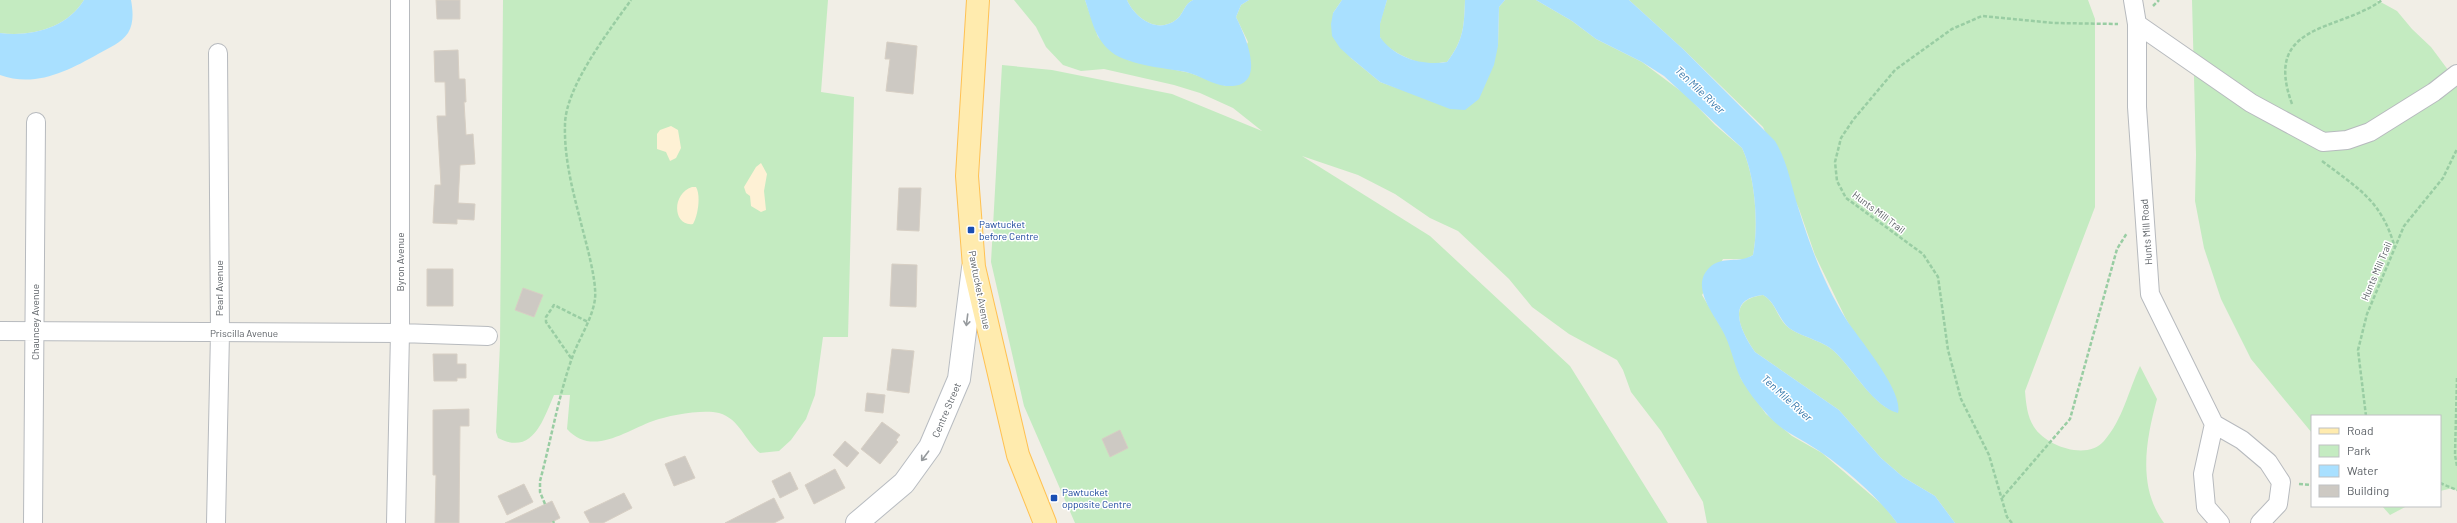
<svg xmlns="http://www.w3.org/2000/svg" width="2457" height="523" viewBox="0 0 2457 523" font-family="Barlow,sans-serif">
<rect width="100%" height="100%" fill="#f1eee6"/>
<path fill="#c4ebc1" d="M0,0H84C67,28 31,37 0,33Z
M503,0H828L821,92L854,97L848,337H823L815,395L806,419L791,440L779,451L760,453C745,441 740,419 719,413C703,409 669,415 653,421C625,431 592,457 567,429L570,395H554C543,420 533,456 498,438L496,432L500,344Z
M1014,0H1085L1098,37L1128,60L1190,73L1226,86L1248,42L1236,17L1241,5L1249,0H1342L1333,13L1351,58L1380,82L1425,98L1498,46L1499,7L1505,0H1536L1572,21L1596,39L1642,62L1686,95L1715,125L1742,148C1755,175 1759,225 1753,255L1746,259H1723L1702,295L1728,339L1741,379L1766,414L1792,436L1822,453L1885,507L1897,523H1707L1703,502L1661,431L1631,392L1623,370L1617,360L1569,334L1532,307L1509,279L1458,231L1430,218L1395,194L1358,175L1302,156L1430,236L1570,366L1668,523H1075L1024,406L991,262L1002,65L1052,70L1172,94L1262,131L1233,108L1200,93L1174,85L1104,69L1081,71L1063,65L1046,47L1036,27Z
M1127,0H1193C1184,4 1184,13 1177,19C1158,35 1135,18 1127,0Z
M1387,0H1465C1464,26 1464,40 1447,62C1442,62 1436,64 1431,64C1418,65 1385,50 1380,37C1377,26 1384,10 1387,0Z
M1629,0H2088L2095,19V207L2025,391C2026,403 2027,416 2034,427C2046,446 2087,461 2104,441C2123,419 2128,392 2140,366L2157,399C2146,440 2137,486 2164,523H1955L1935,496L1903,477L1881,458L1839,410L1755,352C1740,330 1725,300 1763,295C1776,302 1777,319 1789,328C1805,339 1824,340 1837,354C1853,370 1876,409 1898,412L1845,317L1815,255L1799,209L1763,127L1683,49Z
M2192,0H2377L2397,11L2412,29L2431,47L2457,82V491L2453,488L2440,491V416H2312V433L2251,359L2221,299L2204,248L2195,201L2196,155Z
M2382,506H2407L2390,515Z"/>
<path fill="#fef1d5" d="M671,126L678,130L681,148L676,158L670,161L666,152L657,149V134L660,130Z
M761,163L767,174L764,191L766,210L761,212L751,206L750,196L746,193L744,187L756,167Z
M692,187H696C701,195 698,216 693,224C673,227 671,194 692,187Z"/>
<path fill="#a9e0ff" d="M84,0H131C133,11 134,23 128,33C121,43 109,48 98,54C68,71 35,88 0,75V33C31,37 67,28 84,0Z
M1085,0H1127C1135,18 1158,35 1177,19C1184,13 1184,4 1193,0H1249L1241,5L1236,17C1246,37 1269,89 1226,86C1213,85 1199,75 1186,72C1165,68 1123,65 1108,49C1094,36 1091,17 1085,0Z
M1342,0H1387L1380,24V37C1395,58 1422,66 1447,62C1464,40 1464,26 1465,0H1505L1499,7L1498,46L1494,65L1479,99L1465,110L1450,109L1380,82L1351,58L1340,48L1332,36L1331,24L1333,13Z
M1536,0H1629L1683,49L1775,141C1788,162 1791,186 1799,210C1810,246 1825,286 1846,319C1858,338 1904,391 1898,413C1874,407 1854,371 1837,354C1824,340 1805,339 1789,328C1778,319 1776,302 1763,295C1725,299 1740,330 1755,352L1839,410L1881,458L1903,477L1935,496L1955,523H1897C1879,498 1848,471 1822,453C1803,439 1781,432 1766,413C1757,403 1747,390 1741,379C1733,363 1731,344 1721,328C1712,312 1691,286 1709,268C1722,255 1739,264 1753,255C1759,225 1755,175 1742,148L1664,76L1642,62L1596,39L1572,21Z"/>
<path fill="#cdc9c3" stroke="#d7cfc4" d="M436,0H460V19H437Z
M887,42L917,46L913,94L886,91L890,59H885Z
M458,50L459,79H465L466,102H464L466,135L473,134L475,164L460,165L458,203L475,204L474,220L457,219V224L433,223L435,185H441L437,116H446L445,82H435L434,51Z
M899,188H921L919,231L897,230Z
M892,264L917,265L916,307L890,306Z
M427,269H453V306H427Z
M523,288L543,295L534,317L515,310Z
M892,349L914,351L909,393L887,390Z
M433,354H457V364H466V378H457V381H434Z
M867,393L885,395L883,413L865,411Z
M469,409V426H460L459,523H435L436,475H433V410Z
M882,422L900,435L896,440L898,442L880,464L861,449Z
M1120,430L1128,448L1110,457L1102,439Z
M845,441L859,453L847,467L833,455Z
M685,456L695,478L674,486L665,464Z
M835,469L845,488L814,504L805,485Z
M790,472L798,489L780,498L772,481Z
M524,484L533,502L507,515L498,496Z
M624,493L632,508L603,523H590L584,512Z
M774,498L784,518L774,523H725Z
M552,501L560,518L550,523H505Z"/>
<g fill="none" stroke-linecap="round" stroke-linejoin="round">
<g stroke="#b7babe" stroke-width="20">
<path id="minor" d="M2133,0L2137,24V107L2150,294L2214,424L2242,440L2268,462L2281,482L2278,504L2260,523
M2137,24L2251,103L2323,142L2347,140L2370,132L2434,92L2457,74
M0,331L400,333L488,336
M2214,424L2203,474L2206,507L2220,523
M33,523L36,122
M216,523L220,333L218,53
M396,523L400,333V0"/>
</g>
<g stroke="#b8bcc1" stroke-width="24">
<path id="secondary" d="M857,523L904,483L930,447L959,379L973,268"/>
</g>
<g stroke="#ffc152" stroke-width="24">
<path id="primary" d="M978,0L967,176L974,267L1018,455L1045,523"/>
</g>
<path stroke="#99cda3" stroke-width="2.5" stroke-dasharray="4 2" stroke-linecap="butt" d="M2153,6L2159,0
M2292,104C2262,22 2339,32 2382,0
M2322,161C2359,189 2382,201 2395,248
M571,358L546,322V317L554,305L588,322
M2457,378L2455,455L2457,466
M2366,416L2358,350L2367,314L2404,226L2443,178L2457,149
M2440,483L2457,490
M2299,484L2312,485
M2002,498L2070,419L2117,249L2127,233
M545,504L540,492V481C551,440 558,398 572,358C579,338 592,320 595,299C597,279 585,240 580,219C572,188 564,157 565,124C566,86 609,31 631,0
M553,521L554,523
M2012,523L2007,517L1989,455L1961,399L1948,350L1938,277L1923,254L1846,198L1837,181L1835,162L1841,138L1853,120L1895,70L1952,29L1982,16L2054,23L2118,24"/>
<use href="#minor" stroke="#fff" stroke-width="18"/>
<use href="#secondary" stroke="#fff" stroke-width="22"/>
<use href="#primary" stroke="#ffebae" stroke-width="22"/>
</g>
<defs><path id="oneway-shaft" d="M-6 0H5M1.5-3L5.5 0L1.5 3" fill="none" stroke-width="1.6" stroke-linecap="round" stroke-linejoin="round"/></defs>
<g stroke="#969a9d">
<use href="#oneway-shaft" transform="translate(967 320) rotate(97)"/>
<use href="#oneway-shaft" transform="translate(925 456) rotate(127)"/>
</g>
<g fill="#1a4fb4" stroke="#fff" stroke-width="1.5">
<rect x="967" y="226" width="8" height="8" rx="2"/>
<rect x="1050" y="494" width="8" height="8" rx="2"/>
</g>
<g text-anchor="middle" stroke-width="3" stroke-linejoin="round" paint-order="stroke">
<g font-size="10" fill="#5e6368" stroke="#fff">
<text transform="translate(1879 212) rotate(37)" y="4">Hunts Mill Trail</text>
<text transform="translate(2146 232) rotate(-94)" y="4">Hunts Mill Road</text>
<text transform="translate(400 262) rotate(-90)" y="4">Byron Avenue</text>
<text transform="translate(2376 271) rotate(-67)" y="4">Hunts Mill Trail</text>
<text transform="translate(219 288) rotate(-90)" y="4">Pearl Avenue</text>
<text transform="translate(980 290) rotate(79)" y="4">Pawtucket Avenue</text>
<text transform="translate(35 322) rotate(-90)" y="4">Chauncey Avenue</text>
<text x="244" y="337">Priscilla Avenue</text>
<text transform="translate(946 410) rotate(-67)" y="4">Centre Street</text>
</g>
<g font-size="10" fill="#164399" stroke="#fff" text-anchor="start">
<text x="979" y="228">Pawtucket<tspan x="979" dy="12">before Centre</tspan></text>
<text x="1062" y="496">Pawtucket<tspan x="1062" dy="12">opposite Centre</tspan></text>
</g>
<g font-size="11" font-style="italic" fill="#3577aa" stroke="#fff">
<text transform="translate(1700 90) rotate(43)" y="4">Ten Mile River</text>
<text transform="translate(1787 398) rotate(42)" y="4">Ten Mile River</text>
</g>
</g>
<rect x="2311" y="415" width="130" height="92" fill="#ffffff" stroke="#bfc1c3"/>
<rect x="2319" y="428" width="20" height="6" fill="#ffebae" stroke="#bfc1c3"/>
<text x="2347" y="435" font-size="12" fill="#5e6368">Road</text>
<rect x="2319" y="445" width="20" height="12" fill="#c4ebc1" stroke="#bfc1c3"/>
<text x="2347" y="455" font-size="12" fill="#5e6368">Park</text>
<rect x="2319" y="465" width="20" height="12" fill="#a9e0ff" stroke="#bfc1c3"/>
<text x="2347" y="475" font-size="12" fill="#5e6368">Water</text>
<rect x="2319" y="485" width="20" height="12" fill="#cdc9c3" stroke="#bfc1c3"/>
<text x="2347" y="495" font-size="12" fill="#5e6368">Building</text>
</svg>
